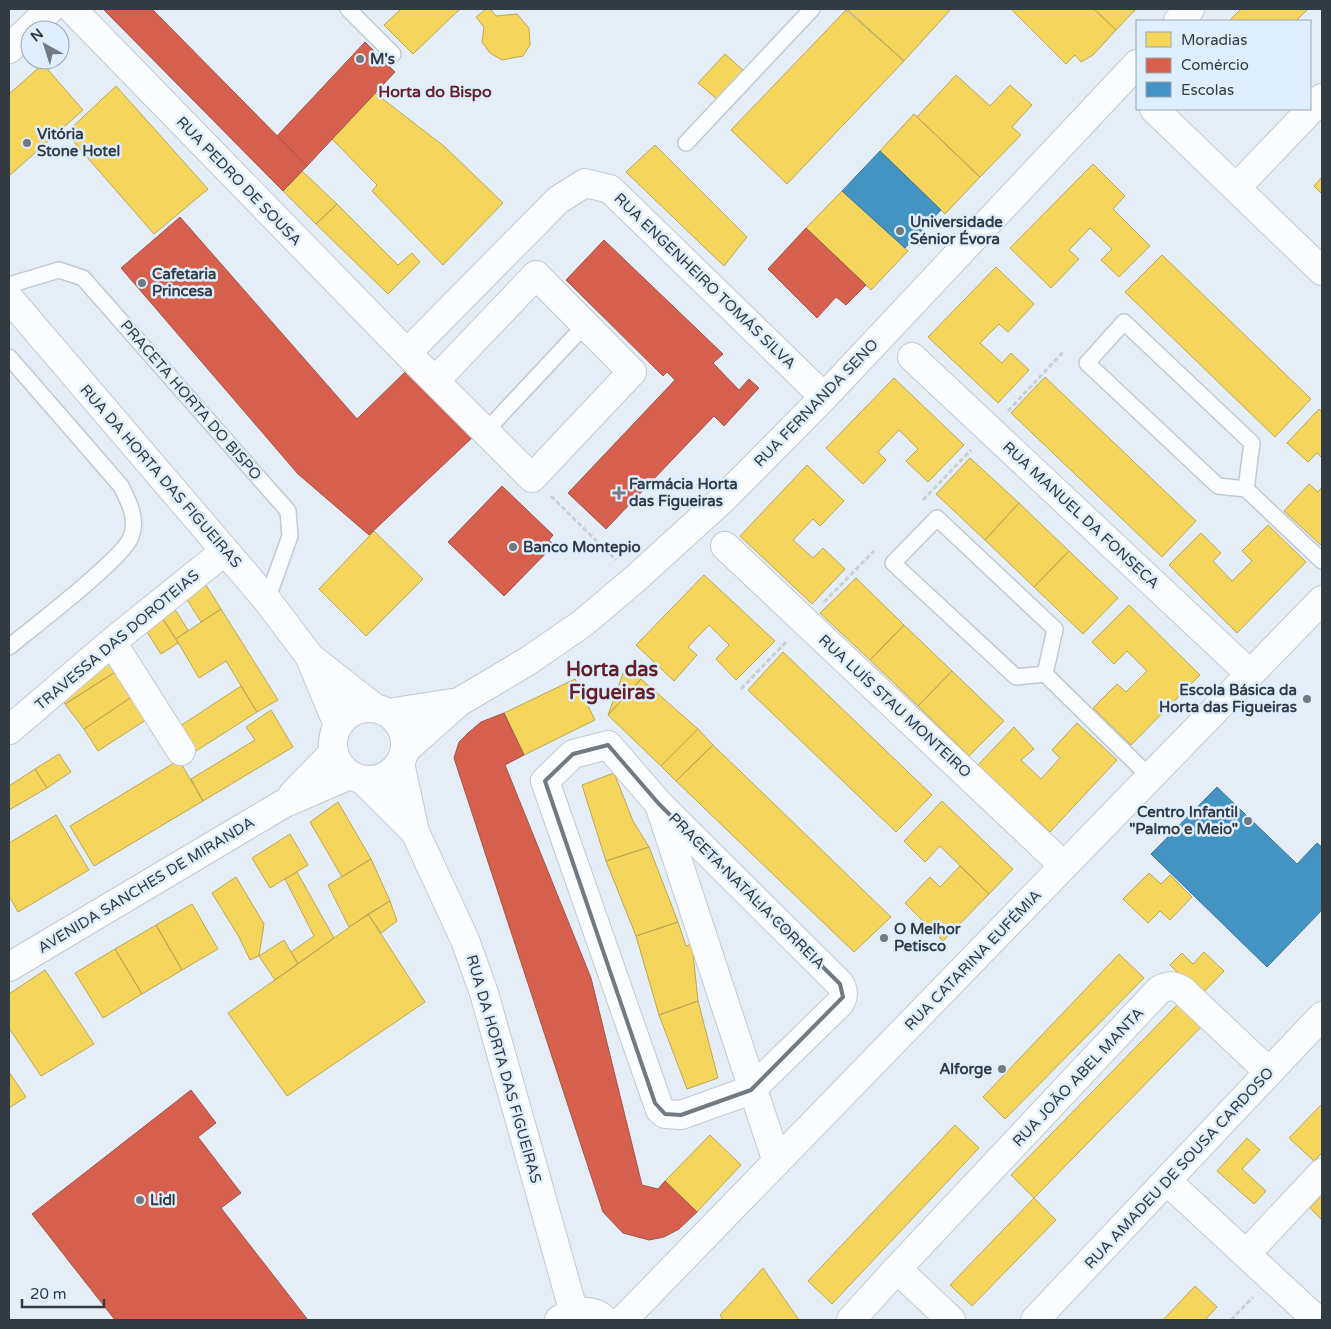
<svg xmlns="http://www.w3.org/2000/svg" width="1331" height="1329" viewBox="0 0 1331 1329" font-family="'Varela Round',sans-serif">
<rect width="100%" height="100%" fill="#e5eef6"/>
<path fill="#f6d55c" stroke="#bca754" d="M401,9H460L413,54L384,25Z
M486,9H490L496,16L517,14L529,28L530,45L523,56L502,60L490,53L482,42L484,27L476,17Z
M847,9H951L904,61Z
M1013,9H1094L1116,30L1093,55L1081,62L1075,55L1066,64L1012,10Z
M1094,9H1136L1116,30Z
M1241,9H1308L1296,21H1229Z
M846,10L904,61L787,184L731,130Z
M725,54L744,71L718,100L698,83Z
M43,64L83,110L9,176V94Z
M956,75L990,106L1010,85L1032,105L1012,127L1021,135L980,177L917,117Z
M116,86L208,189L154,234L66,133Z
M375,93L445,147L503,203L443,265L372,191L377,185L332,139Z
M914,114L980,177L945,214L880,151Z
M655,145L747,237L724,266L626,172Z
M1093,164L1125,196L1113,209L1150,246L1119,277L1101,260L1112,249L1090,228L1069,250L1079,259L1051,288L1010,248Z
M302,171L337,204L316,224L283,191Z
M1322,177V194L1314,186Z
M842,191L908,251L871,290L806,228Z
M337,204L398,265L412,253L420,262L388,294L316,224Z
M1162,255L1311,399L1275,437L1125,292Z
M996,267L1034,304L1008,332L999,324L980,343L1002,363L1011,353L1029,370L998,403L928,337Z
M1045,377L1196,521L1162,557L1011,413Z
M894,378L964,445L928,482L906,461L918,449L899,430L878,452L886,460L863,484L826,448Z
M1319,409L1322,412V458L1317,453L1308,462L1287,443Z
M970,458L1019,503L985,540L936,494Z
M807,465L844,501L820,526L813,519L793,540L813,558L823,548L845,569L812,604L740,536Z
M1309,484L1318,492L1322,487V546L1284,511Z
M1019,503L1069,551L1034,587L985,540Z
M1268,525L1306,562L1237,633L1169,565L1201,533L1221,553L1213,561L1232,581L1252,561L1242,551Z
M374,531L423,579L366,636L319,589Z
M1069,551L1118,598L1083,634L1034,587Z
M704,575L775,641L736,680L716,659L729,645L709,625L688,647L697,655L674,681L636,645Z
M201,577L221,609L201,622L183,593Z
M856,578L904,625L870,660L820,613Z
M171,603L188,630L176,639L159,613Z
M1129,605L1200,675L1131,745L1093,708L1117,684L1126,692L1147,671L1127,651L1114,664L1092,642Z
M221,609L278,700L257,712L226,661L199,678L176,639Z
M159,613L178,643L161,654L143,626Z
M904,625L952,671L918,706L870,660Z
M783,652L932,795L896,832L748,690Z
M108,654L120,669L65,704L59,694Z
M626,665L641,679L608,715Z
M120,669L136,694L84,729L65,704Z
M952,671L1004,721L969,756L918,706Z
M575,679L595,720L524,755L504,713Z
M641,679L698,729L661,766L608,715Z
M241,686L257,712L196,751L180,726Z
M136,694L152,716L98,751L84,729Z
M271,710L293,747L203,801L191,779L255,740L246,727Z
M1077,723L1117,760L1050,832L978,765L1014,727L1034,749L1021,760L1041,779L1060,758L1052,750Z
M698,729L713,745L676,781L661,766Z
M713,745L891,917L854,952L676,781Z
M59,754L71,772L47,788L35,769Z
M179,760L203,801L94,866L70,826Z
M35,769L47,788L9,810V786Z
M614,773L633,821L649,847L606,861L582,785Z
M942,801L1013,869L989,894L940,846L925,862L904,841Z
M338,802L371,859L342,877L310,822Z
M56,815L89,870L18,912L9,896V843Z
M290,834L308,865L270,888L252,858Z
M649,847L678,922L636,936L606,861Z
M371,859L390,901L349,927L328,885Z
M960,866L989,894L943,941L905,903L930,877L940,887Z
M297,872L334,938L298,964L291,952L314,936L285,879Z
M1149,873L1161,884L1170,875L1192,897L1170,920L1160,911L1148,923L1123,899Z
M236,877L264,924L259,956L250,960L239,937L212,893Z
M390,901L397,921L381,933L368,914Z
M192,904L218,949L182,970L156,925Z
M368,914L425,1002L287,1096L228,1013Z
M678,922L686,946L692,944L698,1001L659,1015L636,936Z
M156,925L182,970L142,994L115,949Z
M284,940L298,964L275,980L259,956Z
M115,949L142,994L103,1018L75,973Z
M1204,952L1224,971L1201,995L1170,965L1182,953L1193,964Z
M1119,954L1144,978L1005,1119L983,1097Z
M45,970L94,1044L41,1076L9,1028V994Z
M1182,1000L1206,1022L1034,1198L1011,1175Z
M698,1001L718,1078L687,1089L659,1015Z
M9,1072L26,1097L9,1108Z
M1322,1104V1153L1314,1161L1289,1138Z
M955,1125L979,1148L832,1304L808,1281Z
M710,1135L741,1165L697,1212L665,1181Z
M1247,1138L1260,1150L1242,1169L1266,1191L1254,1204L1217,1171Z
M1322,1195V1220L1310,1208Z
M1034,1198L1056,1220L972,1306L950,1285Z
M763,1268L799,1320H723L720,1315Z
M1195,1286L1217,1307L1205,1320H1163Z"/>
<path fill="#d6604d" stroke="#a5554a" d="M103,9H152L307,166L283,191Z
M365,42L395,72L307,166L277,136Z
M180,217L357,419L406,371L474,436L369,535L298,474L121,268Z
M806,228L866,285L846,305L836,297L817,318L768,269Z
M604,240L723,354L713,363L739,390L749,379L759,388L724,426L714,416L606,529L568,493L675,380L667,372L663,376L566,280Z
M502,486L553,535L549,540L554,545L504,596L448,542Z
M504,713L524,755L505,765L591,978L642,1185L658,1189L665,1181L697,1212L679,1229L664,1237L649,1240L623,1233L603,1212L454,758L459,742L468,733L481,722Z
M191,1090L216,1123L198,1137L241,1193L221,1208L308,1320H115L32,1214Z"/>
<path fill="#4393c3" stroke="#3e799c" d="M880,151L941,210L905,248L842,191Z
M1217,787L1297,864L1317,843L1322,847V910L1267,967L1151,854Z"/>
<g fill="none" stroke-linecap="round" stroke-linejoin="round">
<g stroke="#c2cad1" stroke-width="18">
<path id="lane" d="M348,9L393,54
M686,143L812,9
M9,285L59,270L83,278L288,511L290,536L267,600
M9,357L121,486C129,502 138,519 131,537C123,559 32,628 9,647
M485,432L585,325
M1246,489L1252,443L1124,322L1087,363L1218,486L1246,489L1322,561
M1045,674L1016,677L893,563L937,518L1055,629L1045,674L1150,777"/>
</g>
<g stroke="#c2cad1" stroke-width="30">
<path id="street" d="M72,9L407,353L532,478L632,372L536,275L435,381
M1178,21L1190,9
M9,49L50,9
M1154,109L1322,271
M1236,188L1322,98
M407,353L558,200L585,183L610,189L824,397
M912,357L1250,674
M725,546L1064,866
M112,642L181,751
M388,713L459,702
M9,730L112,642L225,551
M405,750L459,702L528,661L583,623L635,579L723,499L824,397L1137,64
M293,794L334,752
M659,804L608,745L573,754L545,781L660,1110L665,1114L681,1115L751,1090L840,1003C844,996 844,991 840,984L659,804L777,1162
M9,967L283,804L350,775
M1167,1181L1317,1320
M1247,1253L1322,1173
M897,1269L1159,990C1168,985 1173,985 1182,990L1269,1072
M623,1320L1322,600
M851,1320L897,1269L951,1320
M1035,1320L1322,1016"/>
</g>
<g stroke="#c2cad1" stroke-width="30">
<path id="secondary" d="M9,298L267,600L310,657L375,708
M310,658L338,725
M333 744a36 36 0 1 1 72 0a36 36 0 1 1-72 0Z
M400,763L415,832L465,940L484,993L574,1313
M363,780L415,832
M559,1320C572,1310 593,1308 605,1320"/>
</g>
<path stroke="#cbcfd3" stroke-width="3" stroke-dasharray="5 2.5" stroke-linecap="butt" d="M1008,411L1064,351
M551,496L616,560
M923,500L971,450
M824,602L874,551
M741,689L787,641
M1231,1320L1253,1297"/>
<use href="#lane" stroke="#fbfcfe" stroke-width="15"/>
<use href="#street" stroke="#fbfcfe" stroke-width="28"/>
<use href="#secondary" stroke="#fbfcfe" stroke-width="28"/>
</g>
<path fill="none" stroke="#717a81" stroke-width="4" stroke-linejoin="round" d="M608,745L659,804L840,984L843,997L751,1090L681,1115L665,1114L655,1103L545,781L573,754Z"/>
<g fill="#717a81" stroke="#deeefd" stroke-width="2">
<circle cx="360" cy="59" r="5"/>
<circle cx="27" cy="143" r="5"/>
<circle cx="900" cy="231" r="5"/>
<circle cx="142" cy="283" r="5"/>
<path d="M616.5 485.5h5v5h5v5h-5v5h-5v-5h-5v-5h5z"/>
<circle cx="513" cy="547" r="5"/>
<circle cx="1307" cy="699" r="5"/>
<circle cx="1248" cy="821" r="5"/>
<circle cx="884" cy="938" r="5"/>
<circle cx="1002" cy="1069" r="5"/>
<circle cx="140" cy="1200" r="5"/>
</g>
<g text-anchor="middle" stroke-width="5" stroke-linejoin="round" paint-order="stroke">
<g font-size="15" font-weight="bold" fill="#333b42" stroke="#deeefd" text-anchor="start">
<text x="370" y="64">M's</text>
<text x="37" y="139">Vitória<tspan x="37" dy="17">Stone Hotel</tspan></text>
<text x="910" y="227">Universidade<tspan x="910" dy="17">Sénior Évora</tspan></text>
<text x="152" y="279">Cafetaria<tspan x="152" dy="17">Princesa</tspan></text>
<text x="629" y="489">Farmácia Horta<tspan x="629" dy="17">das Figueiras</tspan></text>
<text x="523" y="552">Banco Montepio</text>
<text x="1297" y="695" text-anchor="end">Escola Básica da<tspan x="1297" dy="17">Horta das Figueiras</tspan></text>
<text x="1238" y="817" text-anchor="end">Centro Infantil<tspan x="1238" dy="17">"Palmo e Meio"</tspan></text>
<text x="894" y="934">O Melhor<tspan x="894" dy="17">Petisco</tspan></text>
<text x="992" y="1074" text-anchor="end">Alforge</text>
<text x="150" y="1205">Lidl</text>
</g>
<g font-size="15" fill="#333b42" stroke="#deeefd">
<text transform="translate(239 181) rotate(46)" y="5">RUA PEDRO DE SOUSA</text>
<text transform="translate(705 281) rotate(44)" y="5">RUA ENGENHEIRO TOMÁS SILVA</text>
<text transform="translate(191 400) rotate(49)" y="5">PRACETA HORTA DO BISPO</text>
<text transform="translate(816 403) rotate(-46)" y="5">RUA FERNANDA SENO</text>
<text transform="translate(161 476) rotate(49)" y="5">RUA DA HORTA DAS FIGUEIRAS</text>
<text transform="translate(1081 515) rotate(43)" y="5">RUA MANUEL DA FONSECA</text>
<text transform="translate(117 640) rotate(-40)" y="5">TRAVESSA DAS DOROTEIAS</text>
<text transform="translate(895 706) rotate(43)" y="5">RUA LUÍS STAU MONTEIRO</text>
<text transform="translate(146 885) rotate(-31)" y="5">AVENIDA SANCHES DE MIRANDA</text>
<text transform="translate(747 891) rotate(45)" y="5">PRACETA NATÁLIA CORREIA</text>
<text transform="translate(973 960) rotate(-46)" y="5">RUA CATARINA EUFÉMIA</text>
<text transform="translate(504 1069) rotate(74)" y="5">RUA DA HORTA DAS FIGUEIRAS</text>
<text transform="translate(1078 1077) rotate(-47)" y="5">RUA JOÃO ABEL MANTA</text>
<text transform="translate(1179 1168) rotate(-47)" y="5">RUA AMADEU DE SOUSA CARDOSO</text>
</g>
<g font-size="16" font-weight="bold" fill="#662028" stroke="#deeefd">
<text x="435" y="97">Horta do Bispo</text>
</g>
<g font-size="20" font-weight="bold" fill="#662028" stroke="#deeefd">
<text x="612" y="676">Horta das<tspan x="612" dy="23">Figueiras</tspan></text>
</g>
</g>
<rect width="1331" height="1329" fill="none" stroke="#333b42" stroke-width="20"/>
<rect x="1136" y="20" width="175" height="90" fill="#deeefd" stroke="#9aa6b2"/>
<rect x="1146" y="32" width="25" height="15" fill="#f6d55c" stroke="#9aa6b2"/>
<text x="1181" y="45" font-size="15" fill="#333b42">Moradias</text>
<rect x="1146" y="58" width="25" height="15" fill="#d6604d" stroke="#9aa6b2"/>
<text x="1181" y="70" font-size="15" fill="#333b42">Comércio</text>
<rect x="1146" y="82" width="25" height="15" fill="#4393c3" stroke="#9aa6b2"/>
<text x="1181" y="95" font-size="15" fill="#333b42">Escolas</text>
<g transform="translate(45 45) rotate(321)"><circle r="24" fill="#deeefd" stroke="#9aa6b2"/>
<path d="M0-4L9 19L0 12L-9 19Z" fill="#717a81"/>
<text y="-8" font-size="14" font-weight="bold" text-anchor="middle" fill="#333b42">N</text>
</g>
<path d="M22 1299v8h82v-8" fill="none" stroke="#333b42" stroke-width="2.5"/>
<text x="30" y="1299" font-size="15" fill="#333b42" stroke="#deeefd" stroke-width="4" paint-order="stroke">20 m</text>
</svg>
